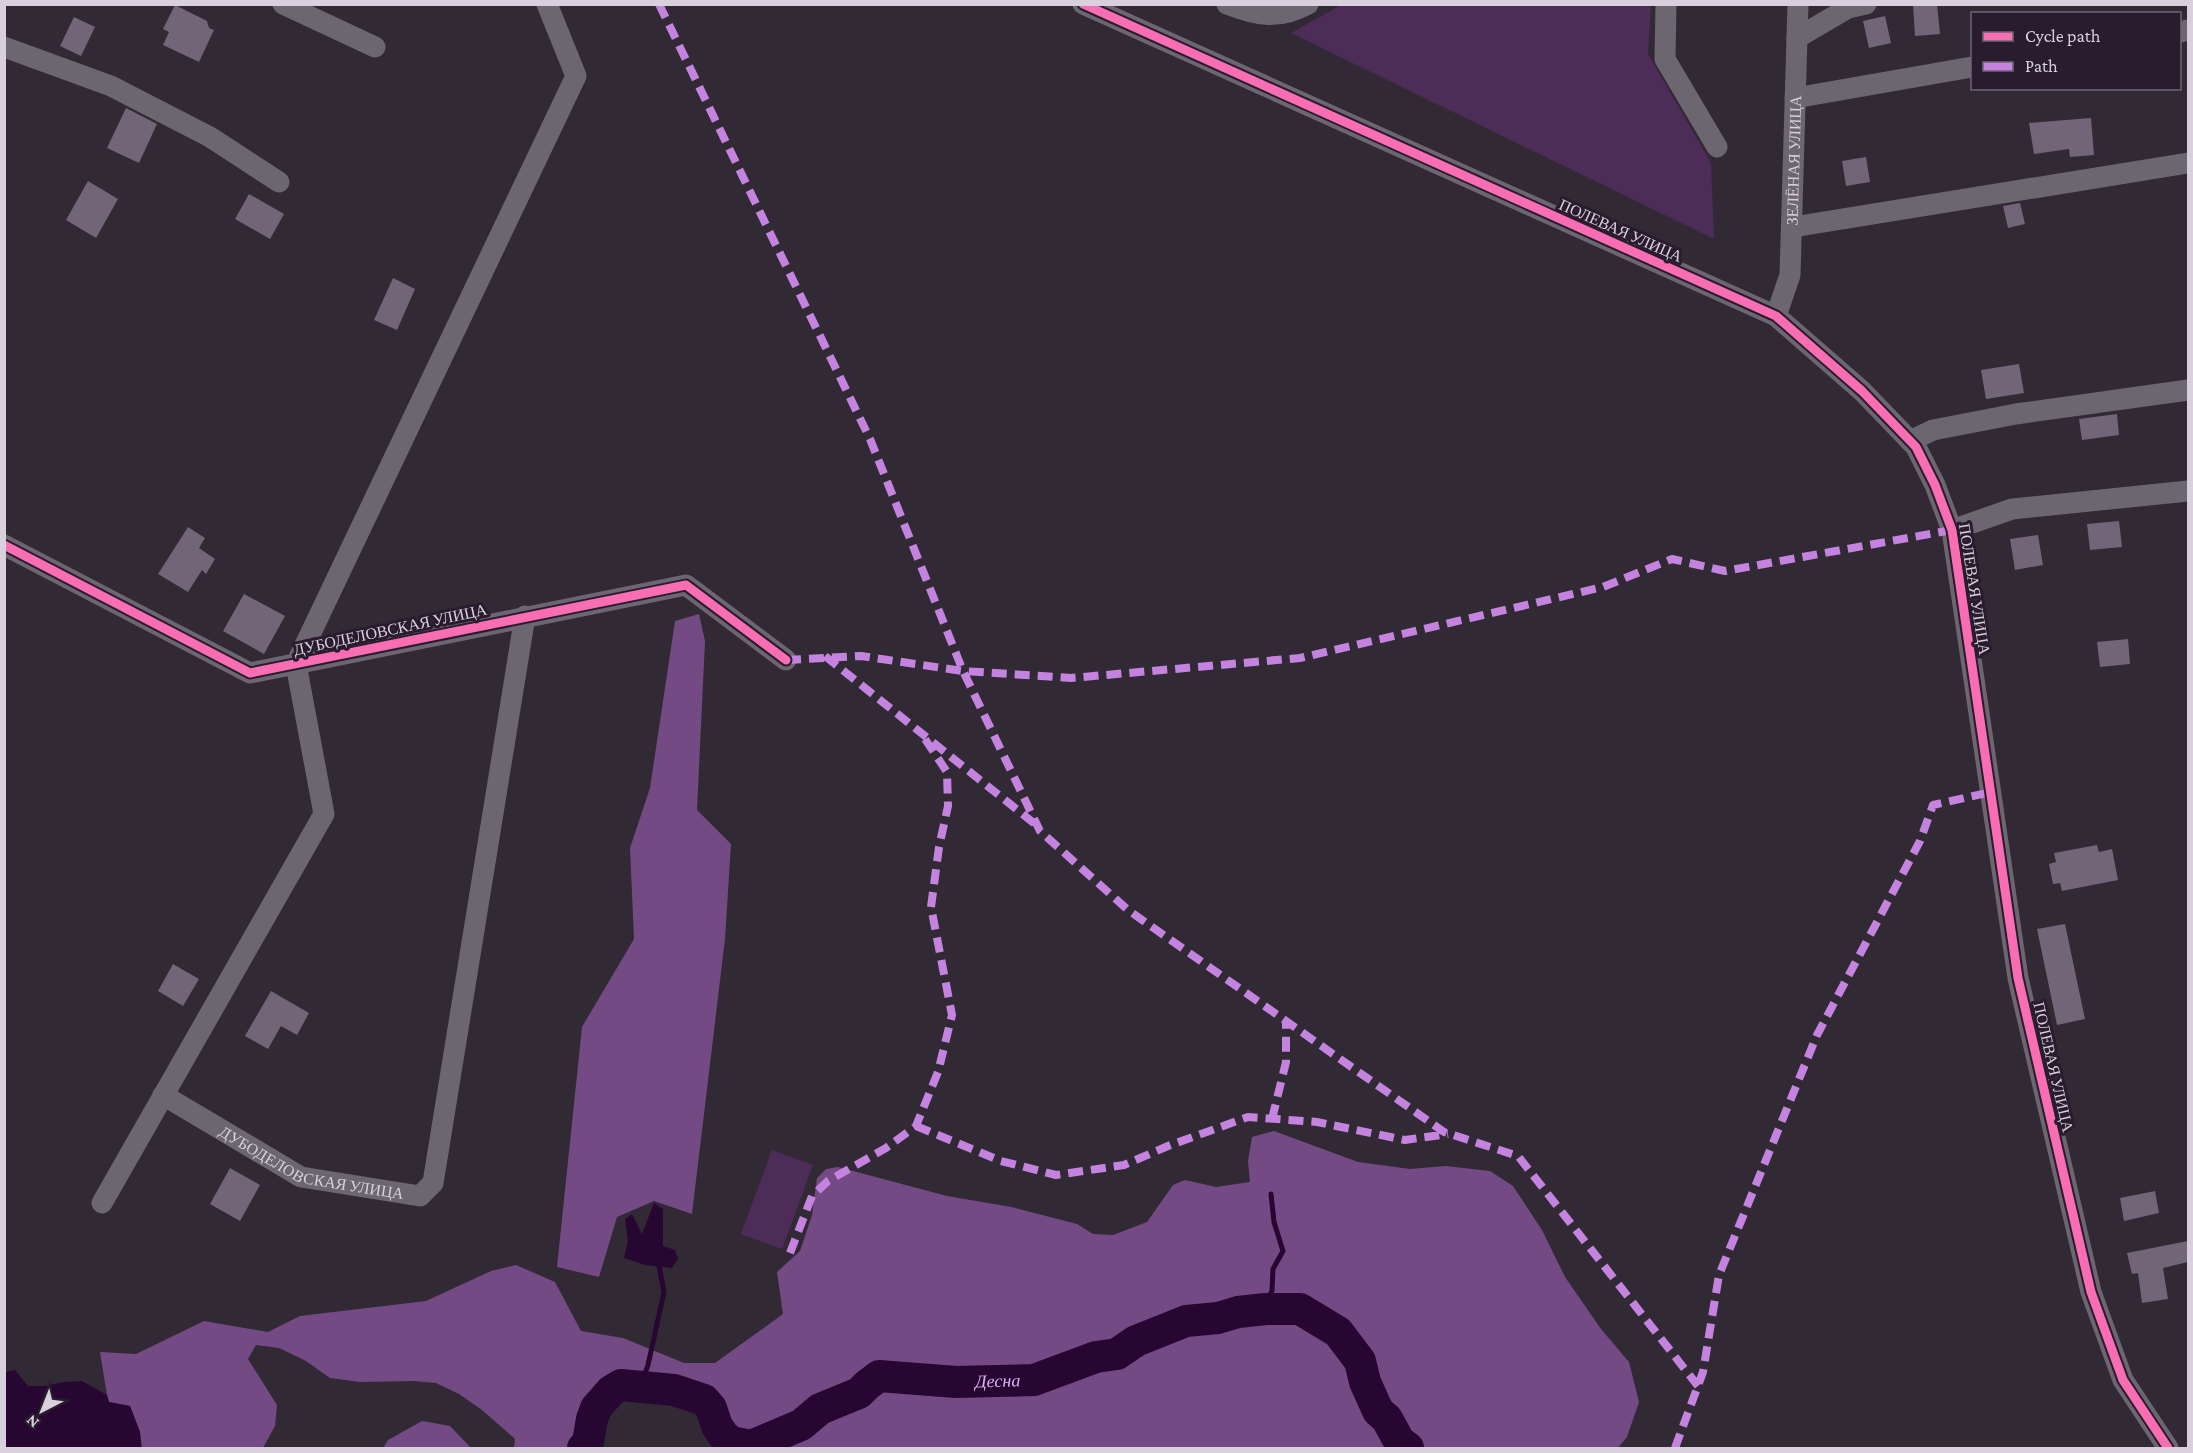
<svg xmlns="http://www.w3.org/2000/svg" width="2193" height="1453" viewBox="0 0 2193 1453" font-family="'Crimson Pro',serif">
<rect width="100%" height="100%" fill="#312a35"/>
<path fill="#4d2c58" d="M1341,5H1651L1648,54L1711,163L1714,239L1291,33Z
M772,1150L813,1165L782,1249L741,1234Z"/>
<path fill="#744a84" d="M699,614L705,641L697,810L731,844L725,939L692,1214L654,1201L617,1217L599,1277L557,1267L582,1027L634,939L630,848L650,788L675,621Z
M1274,1131L1358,1162L1410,1169L1446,1166L1490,1171L1513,1186L1542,1230L1565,1277L1601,1329L1629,1362L1639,1402L1627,1437L1618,1448H725L731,1442L717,1426L711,1408L704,1400L674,1390L621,1385L611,1391L596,1409L592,1419L588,1442L583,1448H514L515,1439L482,1410L459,1394L436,1383L413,1381L360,1382L330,1378L306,1361L279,1348L256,1345L248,1359L277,1405L275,1426L263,1448H142L140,1432L130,1406L109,1402L107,1395L100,1352L136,1354L204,1321L268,1332L300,1316L426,1301L491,1271L516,1265L555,1282L581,1331L623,1338L684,1363H715L783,1314L777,1272L800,1251L812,1215L817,1178L826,1169L838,1167L947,1196L1011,1207L1077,1224L1093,1234L1113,1235L1147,1222L1173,1185L1185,1180L1216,1187L1250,1182L1248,1161L1252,1137Z
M422,1421L450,1426L471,1448H383L388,1440Z"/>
<path fill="#270731" d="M654,1203L663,1209V1246L675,1250L678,1259L672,1268L645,1265L624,1258L628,1241L625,1219L632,1214L642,1234Z
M15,1370L28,1386H45L64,1382L82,1381L107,1395L109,1402L130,1406L140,1432L141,1448H5V1372Z"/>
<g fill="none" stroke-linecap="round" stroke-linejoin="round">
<path stroke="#270731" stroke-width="5" d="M1260,1311L1272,1291L1273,1269L1283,1251L1274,1222L1271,1194
M640,1387L648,1365L664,1292L659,1266"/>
<path stroke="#270731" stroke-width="32" id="s1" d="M583,1448L588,1442L592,1419L596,1408L611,1391L621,1385L674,1390L704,1400L711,1408L717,1426L723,1435L731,1442L751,1446L801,1425L820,1409L859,1393L867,1385L879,1376L956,1382L1034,1380L1096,1357L1117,1354L1136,1341L1186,1321L1218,1318L1238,1312L1266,1309H1300L1338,1332L1360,1361L1365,1382L1378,1411L1387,1419L1399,1441L1408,1448"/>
</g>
<path fill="#716577" d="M1913,4H1937L1940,34L1915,36Z
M175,5L207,21L209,28L214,30L199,62L163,45L169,32L163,29Z
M1885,16L1891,43L1869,48L1863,21Z
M74,17L95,27L81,56L60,46Z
M126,108L157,124L139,163L107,148Z
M2091,118L2094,155L2070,157L2069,149L2034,154L2029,123Z
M1866,157L1870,182L1846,186L1842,161Z
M88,181L118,199L96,238L66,220Z
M249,194L284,214L270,239L235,219Z
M2020,203L2025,224L2008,228L2003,206Z
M393,278L415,289L397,330L374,320Z
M2019,364L2024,393L1986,399L1981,370Z
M2117,414L2119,435L2082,440L2079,419Z
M2119,521L2122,547L2090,550L2087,524Z
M188,527L205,538L199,548L215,559L206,574L202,570L188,592L158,574Z
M2038,535L2043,565L2015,570L2010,539Z
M244,594L285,616L264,654L223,631Z
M2128,639L2130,664L2100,667L2097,642Z
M2097,845L2099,852L2112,849L2118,880L2062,891L2060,883L2053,884L2049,864L2056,862L2054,853Z
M2065,924L2085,1019L2057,1025L2037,929Z
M173,964L199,979L183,1006L158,991Z
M271,991L309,1013L297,1035L281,1026L268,1049L245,1036Z
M230,1168L260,1185L240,1221L210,1204Z
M2155,1191L2159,1213L2124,1221L2120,1198Z
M2188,1241V1262L2163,1268L2168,1299L2142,1303L2138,1273L2132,1274L2127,1253Z"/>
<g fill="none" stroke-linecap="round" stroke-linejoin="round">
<g stroke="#6c6670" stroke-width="21">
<path d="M283,4L375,47"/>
<path d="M1083,4L1776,316L1862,391L1916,447L1935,485L1952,530L2018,978L2091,1292L2123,1380L2168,1448"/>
<path d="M1227,4C1257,16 1279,20 1308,4"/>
<path d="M1666,4L1665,59L1717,147"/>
<path d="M2180,32L2188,30"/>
<path d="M1797,38L1848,8L1866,4"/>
<path d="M4,47L111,86L210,137L279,182"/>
<path d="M1795,98L1972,67"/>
<path d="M1793,227L2188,163"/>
<path id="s2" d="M1776,316L1790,275L1798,4"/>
<path d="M1910,441L1933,430L2016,414L2188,390"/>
<path d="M1952,530L2012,509L2188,491"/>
<path d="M4,545L250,673L686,585L786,660"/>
<path id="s3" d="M163,1095L301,1177L420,1196L433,1183L525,616"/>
<path d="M102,1203L324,814L296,664L576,76L547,4"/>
</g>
<path stroke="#c483df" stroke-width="8" stroke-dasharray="15 8" stroke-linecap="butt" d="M659,4L870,439L963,671L1040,831L1128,910L1444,1132L1518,1156L1698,1386
M825,656L1035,824
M786,660L861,656L963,671L1071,678L1300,658L1603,587L1672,559L1725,571L1952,530
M1272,1119L1286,1062V1021
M916,1126L1001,1161L1056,1175L1124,1165L1168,1146L1248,1117L1317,1122L1405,1140L1448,1134
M790,1253L812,1196L828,1181L886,1148L916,1126L938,1072L952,1015L931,907L939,847L948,806L947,772L921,733
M1675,1448L1703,1372L1719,1275L1817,1035L1920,841L1933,805L1991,792"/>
<g stroke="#291c2e" stroke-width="13">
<path id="cycleway" d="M1083,4L1776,316L1862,391L1916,447L1935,485L1952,530L2018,978L2091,1292L2123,1380L2168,1448
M4,545L250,673L686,585L786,660"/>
</g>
<use href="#cycleway" stroke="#f96db3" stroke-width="9"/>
</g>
<g text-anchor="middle" stroke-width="6" stroke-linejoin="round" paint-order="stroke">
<g font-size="16" fill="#d8d0dc" stroke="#291c2e">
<text dy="6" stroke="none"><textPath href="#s2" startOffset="158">ЗЕЛЁНАЯ УЛИЦА</textPath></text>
<text transform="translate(1621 230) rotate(24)" y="6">ПОЛЕВАЯ УЛИЦА</text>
<text transform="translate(1975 589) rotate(81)" y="6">ПОЛЕВАЯ УЛИЦА</text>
<text transform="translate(390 629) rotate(-12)" y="6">ДУБОДЕЛОВСКАЯ УЛИЦА</text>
<text transform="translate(2054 1067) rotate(77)" y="6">ПОЛЕВАЯ УЛИЦА</text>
<text dy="6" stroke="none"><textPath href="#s3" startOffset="166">ДУБОДЕЛОВСКАЯ УЛИЦА</textPath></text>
</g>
<g font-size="18" font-style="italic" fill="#e1adf6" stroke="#291c2e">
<text dy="6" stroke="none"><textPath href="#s1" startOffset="500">Десна</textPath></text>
</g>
</g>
<rect width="2193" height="1453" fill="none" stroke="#d8d0dc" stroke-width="12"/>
<rect x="1971" y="12" width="210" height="78" fill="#291c2e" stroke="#6f6474" stroke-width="1.5"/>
<rect x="1983" y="32" width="30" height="9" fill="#f96db3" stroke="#6f6474" stroke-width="1.5"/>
<text x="2025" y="42" font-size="18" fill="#d8d0dc">Cycle path</text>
<rect x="1983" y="62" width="30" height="9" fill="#c483df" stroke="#6f6474" stroke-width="1.5"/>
<text x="2025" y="72" font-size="18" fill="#d8d0dc">Path</text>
<g transform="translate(42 1411) rotate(222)" stroke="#291c2e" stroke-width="4.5" paint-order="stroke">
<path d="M0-4.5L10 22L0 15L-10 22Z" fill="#d8d0dc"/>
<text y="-9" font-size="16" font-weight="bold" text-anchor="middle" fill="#d8d0dc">N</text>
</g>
</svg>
